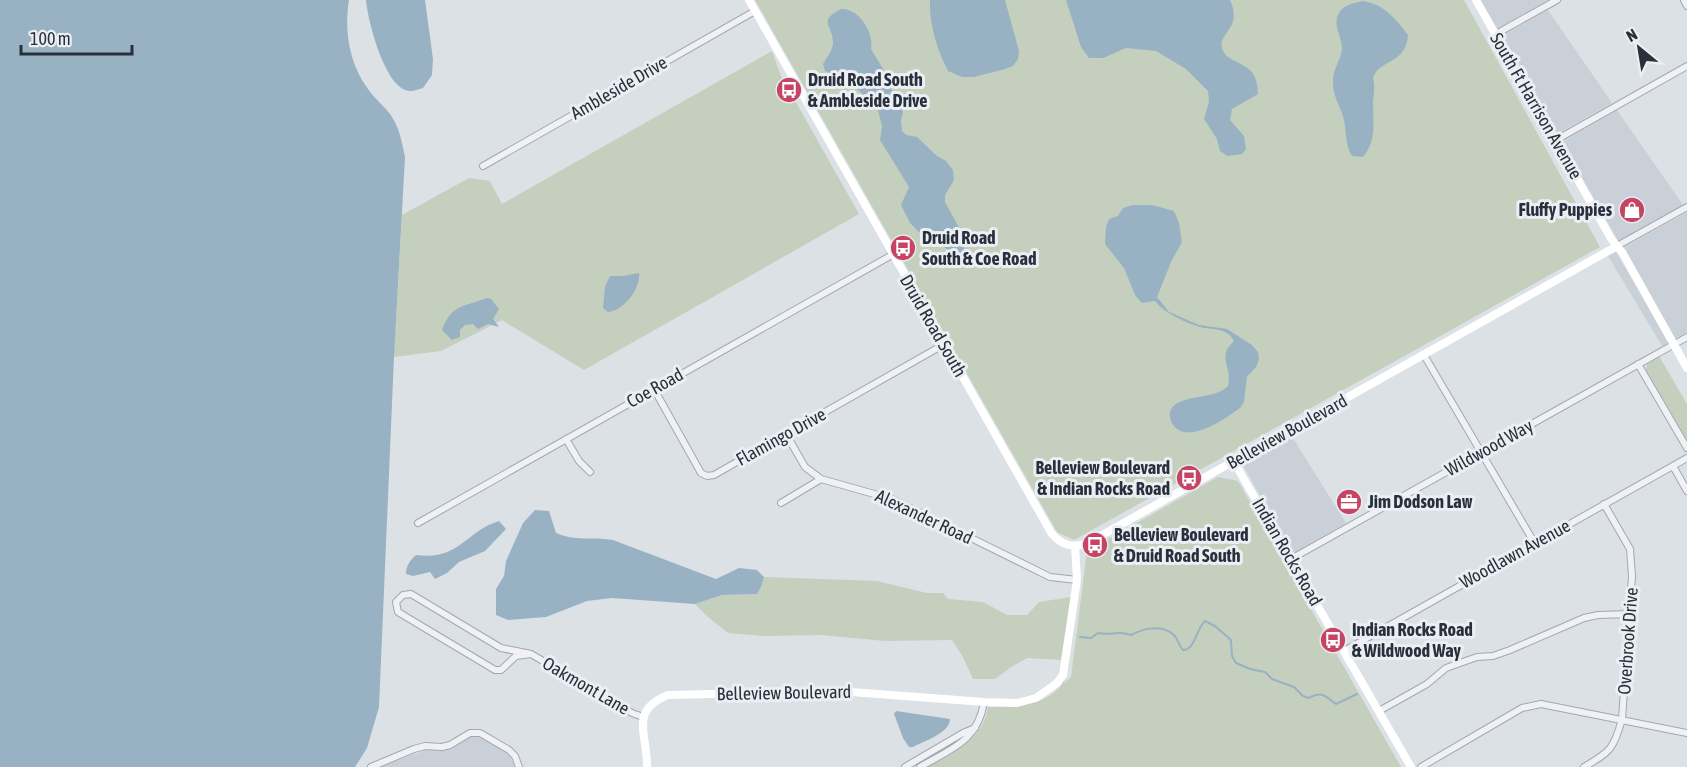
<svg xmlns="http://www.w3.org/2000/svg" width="1687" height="767" viewBox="0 0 1687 767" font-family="'Asap Condensed',sans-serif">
<rect width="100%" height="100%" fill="#dce1e6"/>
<path fill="#cad0d7" d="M1480,0H1548L1497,29Z
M1548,10L1612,103L1557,134L1501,36Z
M1617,110L1683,205L1618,241L1562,142Z
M1687,212V332L1675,338L1623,248Z
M1616,252L1669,342L1662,346L1608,256Z
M1291,435L1346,523L1292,554L1242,463Z
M471,737H479L507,754L511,758L515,767H379L426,750L443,751L452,749Z"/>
<path fill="#c4cfbe" d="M755,0H1464L1600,247L1074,540L1057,532Z
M772,51L780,74L859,214L584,370L502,320L441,351L394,357L402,215L469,178L490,181L502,204Z
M1659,356L1687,404V440L1646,370L1647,364Z
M1218,477L1238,481L1401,767H928C955,751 983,740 988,707C1015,707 1058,706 1067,673L1064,683L1071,677L1087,551Z
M764,577L877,581L927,593H943L948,599L983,602L1007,615H1027L1039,602L1071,597L1061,660L1027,658L1011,667L995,679H973L963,657L952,640L885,641L821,635L765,636L728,633L707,616L695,604L722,595L757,594L761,587Z"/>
<path fill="#98b2c4" d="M0,0H349C344,31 349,63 368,89C374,98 383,105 390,114C399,126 402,142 405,157L394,357L379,707L367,748L355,767H0Z
M366,0H425L433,59L432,75L423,88C415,91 407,93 400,87C382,73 368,22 366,0Z
M930,0H1005L1019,51L1018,59L1013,66L1005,69L974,77H962L948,71C937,50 929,24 930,0Z
M1066,0H1230C1243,28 1218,33 1222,48C1228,68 1258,57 1258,94L1232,109L1230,120L1244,136L1246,149L1242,154L1227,156L1220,151L1217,139L1204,119L1209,102L1208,91L1186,69L1156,51L1126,48L1103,58H1089L1081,47Z
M1363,1C1384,4 1396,19 1408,35C1406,64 1382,58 1373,77C1375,87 1374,92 1373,101C1373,123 1377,140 1363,157L1352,156C1344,143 1347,129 1343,116C1339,104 1332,94 1333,80C1333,70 1341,59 1342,49C1342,36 1332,26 1339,13C1343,5 1354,3 1363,1Z
M841,9C859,8 874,32 871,49L888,77L892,91L903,112L901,121L902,131L906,135L917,137L937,156L946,161L953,170L954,180L945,195V202L962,233L964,249L962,256L957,258L952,256L946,248L933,243L919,232L910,223L901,205L909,187L880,140L882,126L877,107L847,80L825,71L823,64C827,57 834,49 833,41C831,23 818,21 841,9Z
M1133,205H1152L1174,211L1179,223L1182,242L1171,262L1157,297L1169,312L1199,325L1227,329L1252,345L1258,352L1259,359L1256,367L1247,377L1244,402L1240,408C1225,419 1188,445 1173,425C1170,420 1168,413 1172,408C1182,394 1214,400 1228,386C1233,368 1216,357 1234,341C1227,327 1212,330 1200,327C1185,322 1165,314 1155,301L1142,303L1135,295L1124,268L1105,244L1106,227L1109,219L1118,216L1123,208Z
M639,273C641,288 624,311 608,312L603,308L605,286L610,276H623Z
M487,298L491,299L499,309L493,319L499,327L488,324L478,329L473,324L465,325L460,330V337L452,340L442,330C452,303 465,307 487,298Z
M535,510L549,511L556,533C576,542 591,536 613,540L716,579L739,568L757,570L764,577L761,587L757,594L722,595L695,604L612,598L587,601L546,617L508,620L496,615V589L504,576L506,561L523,523Z
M499,521L506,529L485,551L459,562L447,573L435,579L430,572L413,576L406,574C406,566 410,560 416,555C459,561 466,531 499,521Z
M896,711L950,719C950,733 924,741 913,747H909L903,738L894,714Z"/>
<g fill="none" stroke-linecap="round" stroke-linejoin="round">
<path stroke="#98b2c4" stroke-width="2" d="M1080,637L1091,638L1098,633C1111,636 1118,630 1131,635C1144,628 1163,624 1175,636C1178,640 1179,646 1183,650C1195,650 1196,629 1205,621L1215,626L1231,640L1232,656L1236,663L1250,669L1265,672L1272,679L1294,687L1303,696L1309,698C1322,690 1326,697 1336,704L1357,694"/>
<g stroke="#a2a8af" stroke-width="8">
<path id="street" d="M1684,0L1687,6
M1496,34L1557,0
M1556,140L1687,66
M483,166L755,11
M1617,246L1687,207
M1424,355L1535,544
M1638,364L1687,448
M654,389L701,473L707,476L714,475L943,345
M786,434L805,467L821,479L892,499L1050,577L1077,580
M566,439L579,461L590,472
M1673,466L1687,491
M781,503L821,479
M418,523L892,255
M1291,559L1687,337
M1344,651L1687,458
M531,654L516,656L501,670H495L398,612L396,602L403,595L411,594L501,648L531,654L632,713L643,717
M1379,711L1427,684L1446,668L1477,657L1493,656L1510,650L1584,618L1598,615L1631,614
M371,767L414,749L425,746L442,747L450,745L470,733H480L509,750L515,756L519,767
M905,767L963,733L975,728
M920,767C951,749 978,741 984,702
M1421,767L1522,708L1541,704L1687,733
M1584,767C1610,752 1614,749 1622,719L1632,576L1630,549L1604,504"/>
</g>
<use href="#street" stroke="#eff1f4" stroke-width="6"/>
<path stroke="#fff" stroke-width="8" d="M749,0L1052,534C1063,546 1073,548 1088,543L1617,246
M1476,0L1612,240L1622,252L1687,368
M1234,462L1411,767
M647,767C648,735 628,711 668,695L838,691L984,702L1017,703L1036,698L1057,683L1063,675L1077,580L1075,546"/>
</g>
<defs>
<g id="bus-disc" transform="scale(1.35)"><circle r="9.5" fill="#c64564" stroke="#ebeff4"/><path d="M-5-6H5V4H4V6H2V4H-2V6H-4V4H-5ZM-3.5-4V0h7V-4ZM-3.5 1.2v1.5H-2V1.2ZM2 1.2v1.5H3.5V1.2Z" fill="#fff"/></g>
<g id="shop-disc" transform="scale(1.35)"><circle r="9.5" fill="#c64564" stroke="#ebeff4"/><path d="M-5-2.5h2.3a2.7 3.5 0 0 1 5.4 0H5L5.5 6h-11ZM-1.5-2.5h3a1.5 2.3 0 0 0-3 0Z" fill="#fff"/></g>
<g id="office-disc" transform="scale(1.35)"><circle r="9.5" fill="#c64564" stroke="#ebeff4"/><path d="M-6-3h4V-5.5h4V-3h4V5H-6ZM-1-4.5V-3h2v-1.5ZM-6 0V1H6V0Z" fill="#fff"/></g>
</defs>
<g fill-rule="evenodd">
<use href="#bus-disc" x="789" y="90"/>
<use href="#shop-disc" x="1632" y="210"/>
<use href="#bus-disc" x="903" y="248"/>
<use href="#bus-disc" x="1189" y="478"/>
<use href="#office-disc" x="1349" y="502"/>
<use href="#bus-disc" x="1095" y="545"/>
<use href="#bus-disc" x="1333" y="640"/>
</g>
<g text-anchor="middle" stroke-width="6" stroke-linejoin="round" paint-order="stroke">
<g font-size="18" font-weight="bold" fill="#27303b" stroke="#ebeff4" text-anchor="start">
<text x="808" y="86">Druid Road South<tspan x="808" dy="21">&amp; Ambleside Drive</tspan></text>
<text x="1612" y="216" text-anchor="end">Fluffy Puppies</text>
<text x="922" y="244">Druid Road<tspan x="922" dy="21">South &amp; Coe Road</tspan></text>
<text x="1170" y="474" text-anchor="end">Belleview Boulevard<tspan x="1170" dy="21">&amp; Indian Rocks Road</tspan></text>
<text x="1368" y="508">Jim Dodson Law</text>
<text x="1114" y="541">Belleview Boulevard<tspan x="1114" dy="21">&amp; Druid Road South</tspan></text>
<text x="1352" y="636">Indian Rocks Road<tspan x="1352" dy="21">&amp; Wildwood Way</tspan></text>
</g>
<g font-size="18" fill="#27303b" stroke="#ebeff4">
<text transform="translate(619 88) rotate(-30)" y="6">Ambleside Drive</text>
<text transform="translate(1536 106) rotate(60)" y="6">South Ft Harrison Avenue</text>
<text transform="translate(933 326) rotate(60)" y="6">Druid Road South</text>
<text transform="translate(655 388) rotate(-29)" y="6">Coe Road</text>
<text transform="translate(1287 432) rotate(-29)" y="6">Belleview Boulevard</text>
<text transform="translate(781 437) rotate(-29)" y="6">Flamingo Drive</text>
<text transform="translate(1489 448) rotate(-29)" y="6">Wildwood Way</text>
<text transform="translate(924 517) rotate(25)" y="6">Alexander Road</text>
<text transform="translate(1287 552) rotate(60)" y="6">Indian Rocks Road</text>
<text transform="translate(1515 554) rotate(-29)" y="6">Woodlawn Avenue</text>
<text transform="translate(1628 641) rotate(-86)" y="6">Overbrook Drive</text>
<text transform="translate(586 686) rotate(30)" y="6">Oakmont Lane</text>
<text transform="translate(784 693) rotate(-1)" y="6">Belleview Boulevard</text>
</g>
</g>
<g transform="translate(1639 48) rotate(330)" stroke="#ebeff4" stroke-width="4.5" paint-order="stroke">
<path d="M0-4.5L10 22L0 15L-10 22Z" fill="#27303b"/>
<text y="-9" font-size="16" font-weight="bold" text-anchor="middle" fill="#27303b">N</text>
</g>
<path d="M21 45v9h111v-9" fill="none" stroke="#27303b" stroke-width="3"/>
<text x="30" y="45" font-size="18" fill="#27303b" stroke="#ebeff4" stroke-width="4.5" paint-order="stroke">100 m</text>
</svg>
